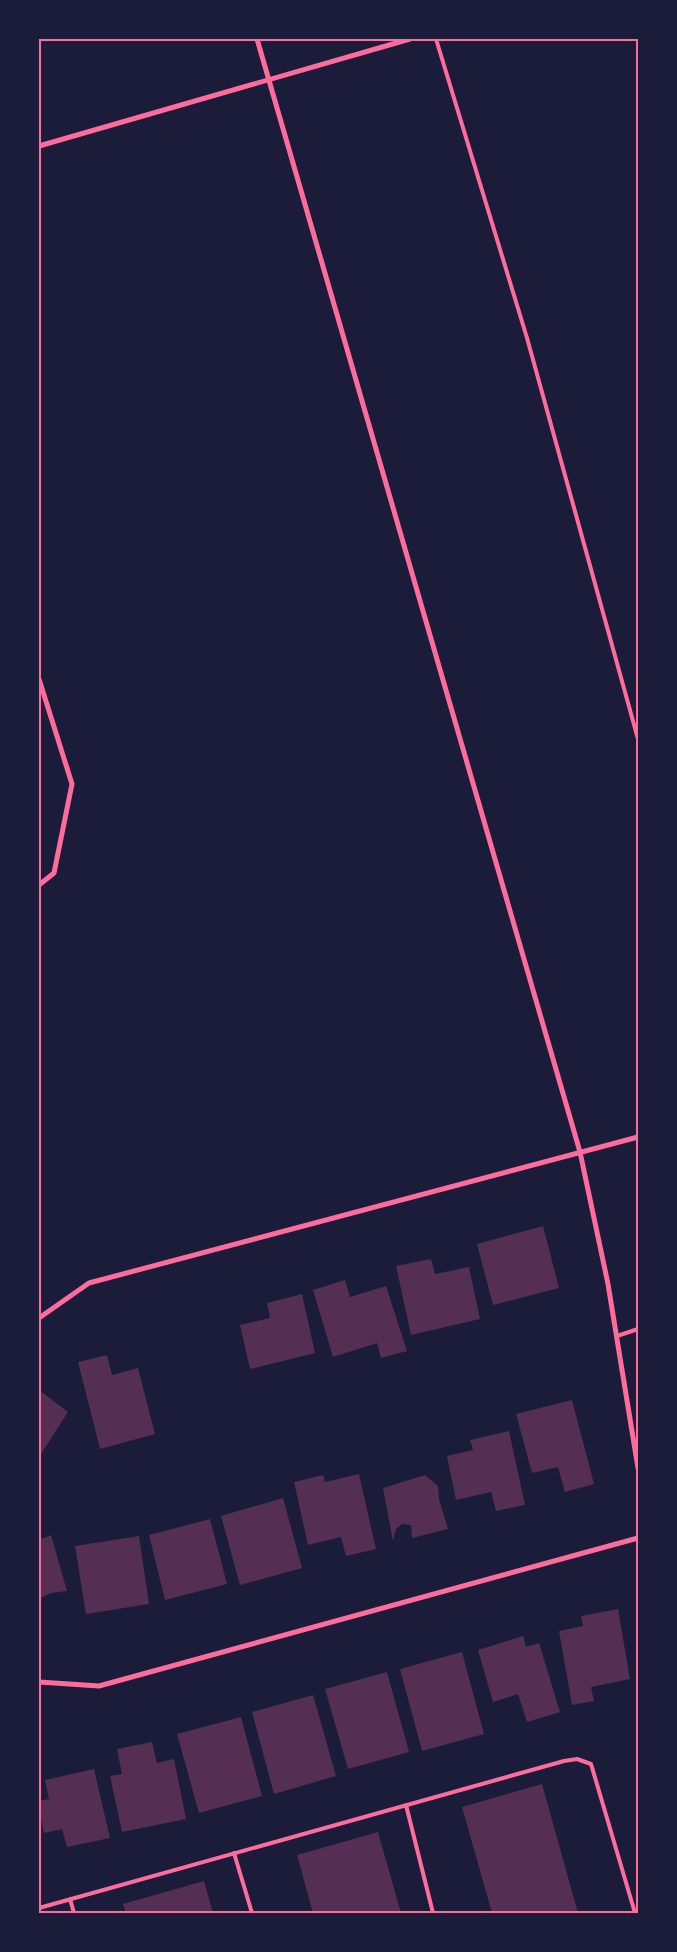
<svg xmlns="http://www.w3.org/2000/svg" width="677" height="1952" viewBox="0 0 677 1952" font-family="'Roboto Condensed',sans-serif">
<rect width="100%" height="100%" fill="#1b1b3a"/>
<path fill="#542f53" d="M543,1226L559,1288L493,1305L477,1244Z
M431,1259L435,1274L469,1267L480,1319L411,1335L396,1266Z
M345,1280L350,1297L386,1286L407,1351L381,1358L377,1343L333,1357L313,1290Z
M302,1294L315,1353L250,1369L240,1325L270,1318L267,1303Z
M107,1355L112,1375L138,1368L155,1434L100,1449L78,1362Z
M39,1390L68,1412L39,1457Z
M572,1400L594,1484L565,1492L558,1467L532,1473L516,1414Z
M509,1431L525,1505L496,1511L491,1492L456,1500L447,1456L473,1450L470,1440Z
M359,1474L376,1549L346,1556L341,1537L308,1545L294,1482L323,1475L325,1482Z
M425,1475L438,1486L439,1499L448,1529L412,1538L411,1525L402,1524L396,1529L393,1541L383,1488Z
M283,1498L302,1568L240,1585L221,1516Z
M210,1519L227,1584L165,1600L149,1535Z
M39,1532L42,1539L51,1535L67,1591L51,1593L39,1599Z
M139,1536L149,1604L86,1614L75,1546Z
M618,1609L630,1679L591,1687L594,1701L572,1705L559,1631L583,1626L581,1616Z
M523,1636L526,1647L539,1643L560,1712L527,1722L518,1694L493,1702L478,1650Z
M462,1652L484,1734L422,1751L400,1669Z
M387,1672L409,1752L348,1769L325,1689Z
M313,1695L336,1776L274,1794L252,1712Z
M241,1717L262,1796L199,1813L177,1734Z
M152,1742L157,1763L174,1759L186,1819L122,1832L110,1776L122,1774L117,1749Z
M94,1769L110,1838L67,1847L62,1829L44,1833L39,1811V1801L49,1799L45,1780Z
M542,1784L578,1913H492L462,1807Z
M378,1832L401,1913H313L297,1855Z
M204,1881L213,1913H126L123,1904Z"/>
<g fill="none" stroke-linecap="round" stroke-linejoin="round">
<path stroke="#ff6b9d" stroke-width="4" d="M436,39L527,338L638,739
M617,1336L638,1329
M406,1805L433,1913
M234,1853L252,1913
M70,1899L74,1913
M39,1908L564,1761L577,1759L591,1764L635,1913"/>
<path stroke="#ff6b9d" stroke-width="5" d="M257,39L580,1152L608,1284L638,1468
M39,146L410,39
M39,679L72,784L54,873L39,885
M39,1318L89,1283L638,1137
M39,1682L99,1686L638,1538"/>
</g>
<rect width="677" height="1952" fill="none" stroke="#1b1b3a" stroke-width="80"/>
<rect x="40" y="40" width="597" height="1872" fill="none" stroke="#ff6b9d" stroke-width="2"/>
</svg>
